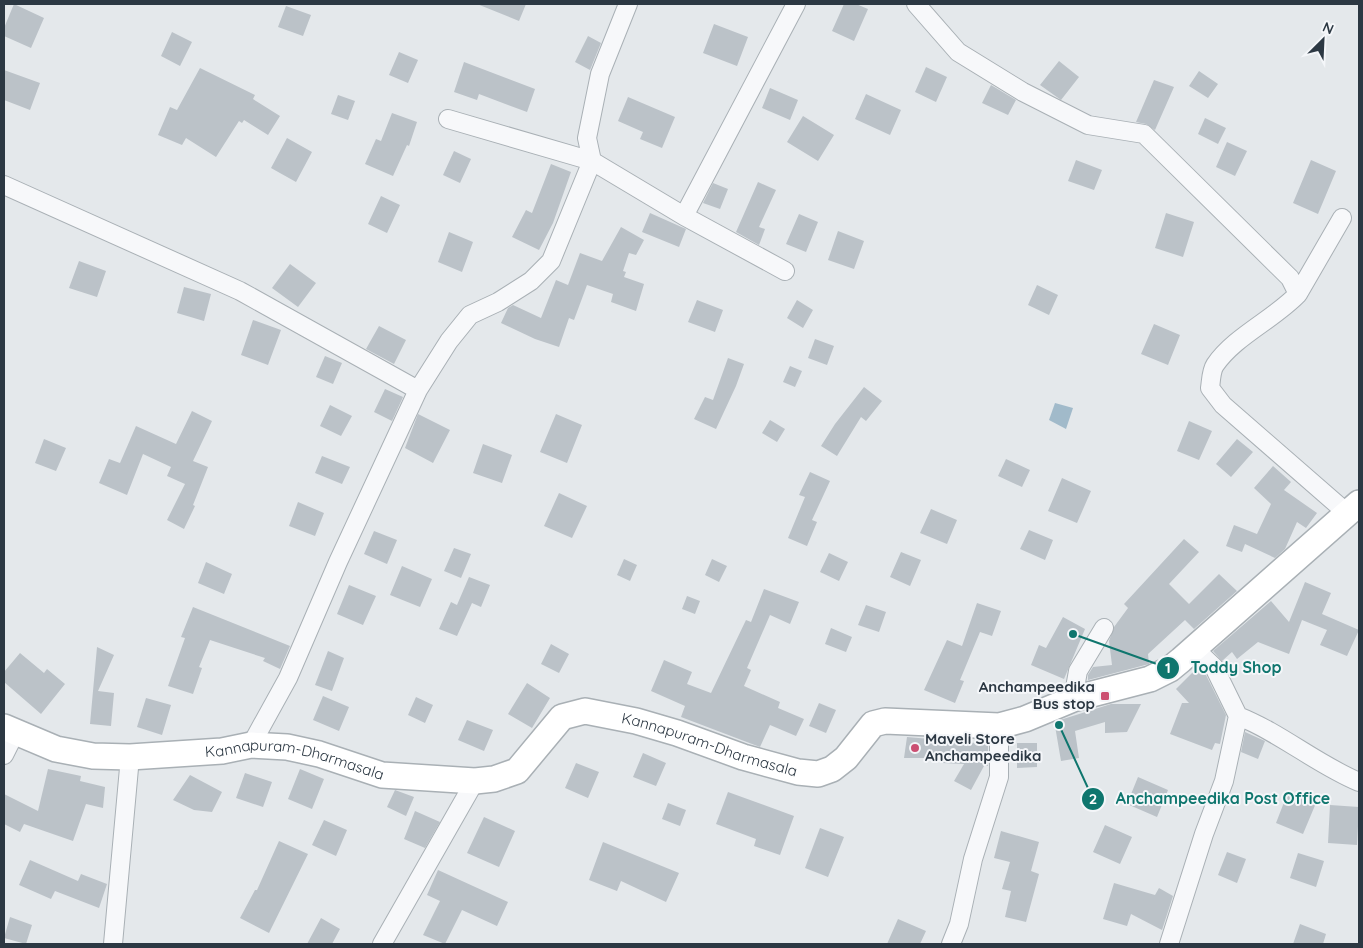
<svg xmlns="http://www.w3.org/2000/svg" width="1363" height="948" viewBox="0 0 1363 948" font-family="Quicksand,sans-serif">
<rect width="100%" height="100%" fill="#e4e8eb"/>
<path fill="#a1baca" d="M1055,403L1073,408L1066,429L1049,420Z"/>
<path fill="#bbc2c8" d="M14,4L44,18L31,48L4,36V28Z
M477,4H526L519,21Z
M844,4H856L868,9L854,41L832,31Z
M286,6L311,15L303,36L278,27Z
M714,24L748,37L737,66L703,53Z
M172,32L192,42L180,66L161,56Z
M588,36L601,43L590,70L575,62Z
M399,52L418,60L408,83L389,75Z
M1059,61L1079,77L1061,100L1040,85Z
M464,62L535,89L527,112L479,94L477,100L454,92Z
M926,67L947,77L936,102L915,92Z
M200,68L255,95L253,99L280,116L268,135L244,120L242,123L239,121L216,157L186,138L182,145L158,135L170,107L177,110Z
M4,70L40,83L30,110L4,100Z
M1199,71L1218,84L1208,98L1189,86Z
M1154,80L1174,87L1155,130L1146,124L1136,122Z
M991,85L1016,100L1008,115L982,103Z
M770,88L798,100L790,120L762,108Z
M866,94L901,110L890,135L855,119Z
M338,95L355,101L348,120L331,114Z
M628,97L675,117L662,148L640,139L643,132L618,121Z
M392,113L417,122L409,146L407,145L393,176L365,164L376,139L381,141Z
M803,116L834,135L818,161L787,142Z
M1205,118L1226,128L1218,144L1198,134Z
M287,138L312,152L296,182L271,168Z
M1227,142L1247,151L1235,176L1216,167Z
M454,151L471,159L460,183L443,175Z
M1076,160L1102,170L1094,190L1068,181Z
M1311,160L1336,171L1318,214L1293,203Z
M551,164L571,172L553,223L539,250L512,237L526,210L532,213Z
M758,182L776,190L759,227L765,229L759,245L736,232Z
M713,183L728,189L720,209L703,203Z
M381,196L400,205L387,233L368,224Z
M650,213L686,229L679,247L642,232Z
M1166,213L1194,222L1183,257L1155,248Z
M799,214L818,222L806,252L786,244Z
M621,227L644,240L636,255L629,253L623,271L626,272L624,277L644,284L636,311L611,302L613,294L587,285L574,320L569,318L559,347L535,339L501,323L508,308L513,305L541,318L556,280L568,285L580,253L602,261Z
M838,231L864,241L854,269L828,260Z
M449,232L473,242L462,272L438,262Z
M79,261L106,271L97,297L69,288Z
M290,264L316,283L298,307L272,288Z
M1037,285L1058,295L1049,315L1028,305Z
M184,287L211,294L204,321L177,313Z
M697,300L723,310L715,332L688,322Z
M797,300L813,310L803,328L787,318Z
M253,320L281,330L268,365L241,355Z
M1154,324L1180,335L1168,365L1141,354Z
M379,326L406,340L394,364L366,349Z
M815,339L834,346L827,365L808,358Z
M325,356L342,363L333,384L316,377Z
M728,358L744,364L736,386L716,429L694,419L705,397L713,400Z
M790,366L802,371L795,387L783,382Z
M864,387L882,401L866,421L861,417L837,456L821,446L835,424Z
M385,389L403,397L392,421L374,412Z
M330,405L352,416L341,436L320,426Z
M192,411L212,421L193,461L208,467L193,505L195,506L184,529L167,520L185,484L167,476L171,467L143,454L127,495L99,483L109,459L120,463L136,426L176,444Z
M418,414L450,430L433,463L405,448Z
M556,414L582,425L567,463L540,452Z
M770,420L785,429L777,442L762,433Z
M1189,421L1212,431L1199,460L1177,451Z
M44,439L66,448L56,471L35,463Z
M1237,439L1253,452L1231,477L1216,464Z
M483,444L512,455L502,483L473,473Z
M322,456L350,467L342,484L315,473Z
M1006,459L1030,470L1022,487L998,476Z
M1273,466L1291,482L1284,490L1317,513L1306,528L1297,522L1285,549L1275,558L1245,544L1242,552L1226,546L1234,525L1257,534L1271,504L1254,488Z
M810,472L830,481L812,520L817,522L807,546L788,538L805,497L799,495Z
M1062,478L1091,491L1077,523L1048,511Z
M559,493L587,506L572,538L544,526Z
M298,502L324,513L315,536L289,526Z
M931,509L957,520L947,544L920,533Z
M1029,530L1053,540L1045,560L1020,549Z
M374,531L397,540L387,564L364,554Z
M1184,539L1199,552L1169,584L1189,604L1219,574L1237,591L1194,629L1185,620L1148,654L1149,664L1088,680V675L1093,667L1112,665L1109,641L1114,627L1128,608L1124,604Z
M454,548L471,554L461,578L444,571Z
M901,552L921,560L910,586L890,577Z
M829,553L848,562L839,581L820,572Z
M624,559L637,565L630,581L617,575Z
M712,559L727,566L719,582L705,575Z
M206,562L232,574L224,594L198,583Z
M402,566L432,579L420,607L390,595Z
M469,577L490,585L481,607L472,603L457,636L439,629L451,602L457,605Z
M1305,582L1331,593L1322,614L1359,630L1347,656L1320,645L1327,630L1302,620L1289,654L1258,642L1237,659L1232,652L1222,661L1213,651L1271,601L1289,622Z
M349,585L376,596L363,625L337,614Z
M764,589L799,602L790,624L770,615L747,668L751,670L744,686L780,702L778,708L804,719L796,736L770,725L760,747L681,717L685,706L651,691L664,660L692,672L687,684L711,693L746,620L751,622Z
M687,596L700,601L695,614L682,609Z
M977,603L1001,611L992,636L980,632L960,680L964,681L955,703L924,690L947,640L962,646Z
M866,605L886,612L879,632L858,625Z
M193,607L290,646L280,669L263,661L265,658L210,640L199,667L202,668L193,694L168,686L185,638L181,637Z
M1063,617L1085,629L1064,679L1031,665L1039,645L1046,648Z
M831,628L852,637L846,652L825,644Z
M551,644L569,654L559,673L541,664Z
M97,647L114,655L98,691L114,693L111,726L90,724Z
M328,651L344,658L332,691L315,685Z
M20,653L44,673L47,669L65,684L41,714L4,682V672Z
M1198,667L1205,673L1226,715L1220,744L1215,743L1212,750L1170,734L1182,703H1189L1176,689Z
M527,683L550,698L532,728L508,714Z
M323,696L349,707L339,731L313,720Z
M416,697L433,705L425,723L408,715Z
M146,698L171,705L162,735L137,727Z
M819,703L836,710L826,733L809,726Z
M1111,704H1141L1127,732L1105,733V722L1075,731L1079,758L1061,761L1055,726L1062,725L1060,720Z
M467,720L493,730L484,751L458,740Z
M1245,732L1265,741L1258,759L1241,752Z
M907,737L988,744V766H984L971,790L954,781L964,764L942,763V758H904Z
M1017,743H1037V767L1017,768Z
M643,753L666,763L656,786L633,777Z
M576,763L599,772L588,798L565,788Z
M48,769L81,776L80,781L105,787L103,808L86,804L73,841L24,824L20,832L4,824V794L38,811Z
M300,769L324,779L312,809L288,799Z
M245,773L272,782L263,807L236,798Z
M190,775L222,792L212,812L194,810L173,800Z
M1138,777L1168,790L1157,817L1127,804Z
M395,790L414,797L406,816L387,807Z
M728,792L794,816L780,855L754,846L756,839L716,824Z
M1288,792L1316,803L1303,834L1276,823Z
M668,803L686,810L680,826L662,819Z
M1330,805L1359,807L1357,845L1328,843Z
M415,811L440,822L425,848L404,839Z
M484,817L515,831L499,867L467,853Z
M324,820L347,830L336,856L312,845Z
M1105,825L1132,837L1120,864L1093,852Z
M820,828L844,837L828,877L805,868Z
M1001,831L1039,842L1031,871L1039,874L1026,922L1005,917L1011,891L1002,889L1010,862L994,858Z
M279,841L308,854L269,933L240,918L255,890H257Z
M603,842L679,873L666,902L621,881L617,891L589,880Z
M1227,852L1246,859L1237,883L1218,875Z
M1298,853L1324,861L1316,887L1290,878Z
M30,860L78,881L81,874L107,884L99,908L55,891L51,899L19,885Z
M438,870L508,902L497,926L462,910L445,944L423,935L440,901L427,895Z
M1114,883L1155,895L1159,888L1173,896L1162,930L1131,914L1127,926L1103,919Z
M10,917L32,925L26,944L4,938Z
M321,918L340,929L332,944H307Z
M898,919L926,931L920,944H887Z
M1300,924L1326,934L1323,944H1293Z"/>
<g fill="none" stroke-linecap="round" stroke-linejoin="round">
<g stroke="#a9b0b5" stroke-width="20">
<path id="minor" d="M916,4L958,52L1023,92L1088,125L1144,134L1290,278L1298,294C1273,320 1235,336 1215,365C1211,371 1211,382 1210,388L1223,405L1347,513
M448,119L592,161L684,216L785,271
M4,185L240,291L418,390
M684,216L796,4
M1298,294L1342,218
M1073,699L1078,671L1104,628
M1238,716C1281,733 1316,764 1359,782
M251,745L288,678L338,562L418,390L449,341L470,315L498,302L531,281L551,261L592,161L587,138L600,74L628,4
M4,755L15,733
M113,944L130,757
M382,944L475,781
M951,944L959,924L973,859L999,777V726
M1169,944L1204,834L1224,781L1238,716L1214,667L1194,648"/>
</g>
<g stroke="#a9b0b5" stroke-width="28">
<g id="secondary">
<path id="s1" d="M4,727L56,749L93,756L130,757L222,751L251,745L287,747L319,754L382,775L475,781L494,779L517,771L562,717L585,711L636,721L677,733L743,757L798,772L818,774L832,769L846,758L873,724L885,721L999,726L1025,719L1073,699L1150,679L1170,669L1181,660L1359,503"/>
</g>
</g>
<use href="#minor" stroke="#f7f8fa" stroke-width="18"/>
<use href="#secondary" stroke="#fff" stroke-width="25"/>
</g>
<g fill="#cb4f72" stroke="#f4f6f9" stroke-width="2">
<rect x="1100" y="691" width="10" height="10" rx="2.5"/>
<circle cx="915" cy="748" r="5"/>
</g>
<g text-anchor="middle" stroke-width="4" stroke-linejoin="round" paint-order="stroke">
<g font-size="15" font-weight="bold" fill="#2c3843" stroke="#f4f6f9" text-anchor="end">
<text x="1095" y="692">Anchampeedika<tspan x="1095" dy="17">Bus stop</tspan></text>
<text x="925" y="744" text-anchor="start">Maveli Store<tspan x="925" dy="17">Anchampeedika</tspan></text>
</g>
<g font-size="15" fill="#2c3843" stroke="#f4f6f9">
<text dy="5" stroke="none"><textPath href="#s1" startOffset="748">Kannapuram-Dharmasala</textPath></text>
<text dy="5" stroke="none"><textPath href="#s1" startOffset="298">Kannapuram-Dharmasala</textPath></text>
</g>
</g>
<path fill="none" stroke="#0f766e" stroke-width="2" d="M1073 634L1168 668M1059 725L1093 799"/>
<g fill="#0f766e" stroke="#f4f6f9" stroke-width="2">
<circle cx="1073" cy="634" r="5"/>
<circle cx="1059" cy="725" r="5"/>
<circle cx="1168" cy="668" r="12"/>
<circle cx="1093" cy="799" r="12"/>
</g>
<g font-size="15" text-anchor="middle" font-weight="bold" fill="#fff">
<text x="1168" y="673">1</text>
<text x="1093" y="804">2</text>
</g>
<g font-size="16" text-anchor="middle" font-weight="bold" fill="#0f766e" stroke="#f4f6f9" stroke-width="4" stroke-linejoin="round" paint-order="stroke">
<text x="1236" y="673">Toddy Shop</text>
<text x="1223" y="804">Anchampeedika Post Office</text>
</g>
<rect width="1363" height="948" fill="none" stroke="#2c3843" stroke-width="10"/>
<g transform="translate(1323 40) rotate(24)" stroke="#f4f6f9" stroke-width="4" paint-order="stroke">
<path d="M0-4L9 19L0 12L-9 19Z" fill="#2c3843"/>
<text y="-8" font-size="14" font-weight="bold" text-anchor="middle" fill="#2c3843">N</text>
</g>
</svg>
